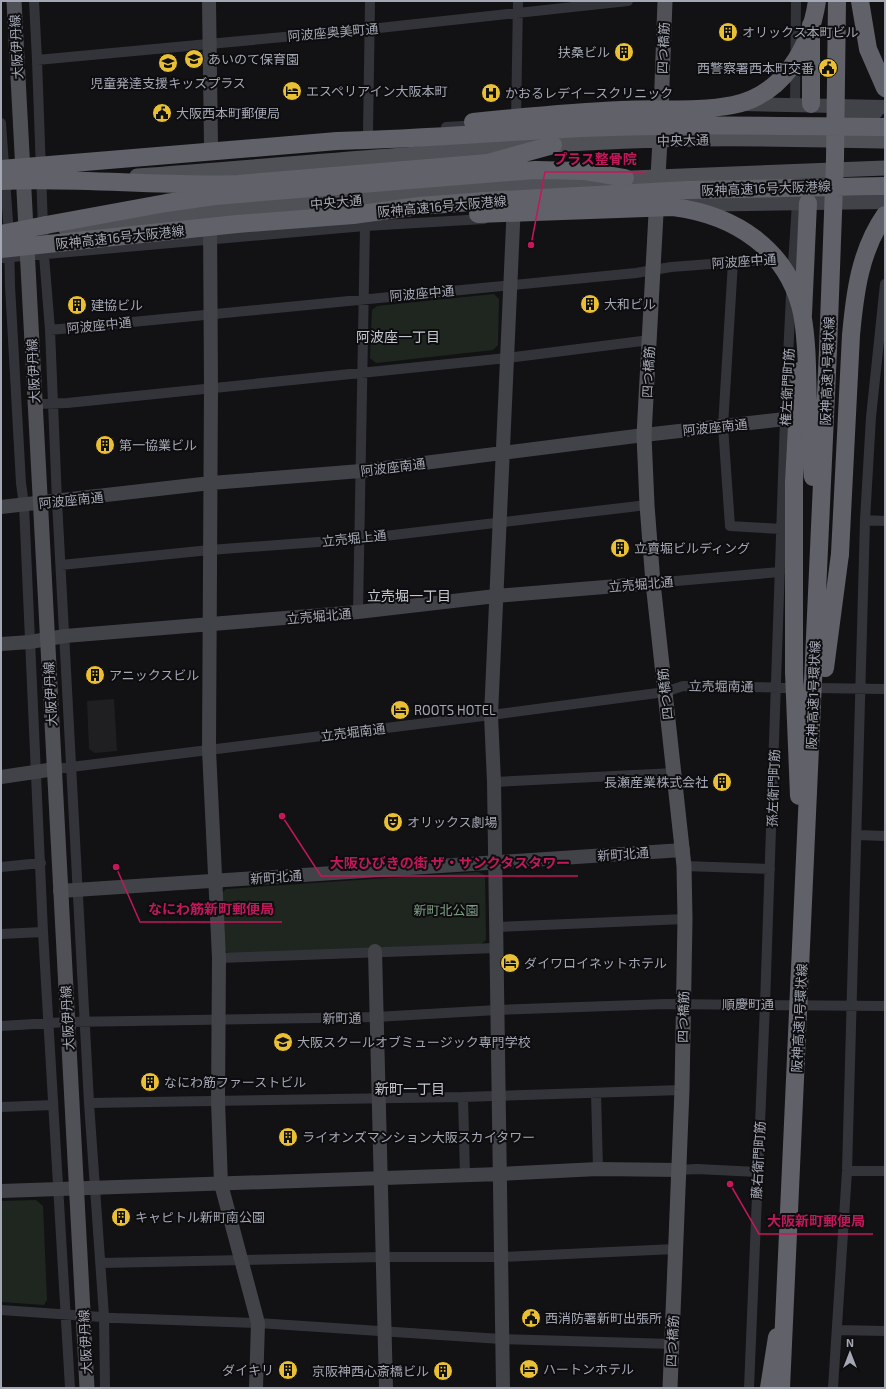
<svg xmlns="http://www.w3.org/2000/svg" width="886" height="1389" viewBox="0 0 886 1389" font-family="'Exo 2','Noto Sans JP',sans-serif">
<rect width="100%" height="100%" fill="#121214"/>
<path fill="#1f1e21" d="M114,699L117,751L95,753L89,749L87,701Z"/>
<path fill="#1f2620" d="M494,294L499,299L498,345L493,350L376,363L370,358L372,310L377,306Z
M478,872L485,875L486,940L481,944L230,954L223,949L222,893L226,889Z
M36,1200L43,1206L47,1300L44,1305L1,1302V1201Z"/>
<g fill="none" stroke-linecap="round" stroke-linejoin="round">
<path stroke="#333439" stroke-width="10" d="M34,1L37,60L44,255L50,330L57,501L89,1103L104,1316L105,1388
M37,60L370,29L628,1
M795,105L796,1
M516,121L518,1
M1,123L9,235L10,286L21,483L24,505L43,932L70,1388
M446,127L478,125
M368,133L370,1
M1,258L365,226L484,219
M733,262L723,426L730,526L781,529
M792,279L797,203
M50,330L636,273L671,267L777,259
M34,404L67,403L507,358L650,340
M865,520L885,521
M61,565L210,550L359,539L647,505
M653,583L780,572
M358,612L365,226
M55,769L491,715L665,692L683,686L885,689
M494,782L675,773
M858,835L885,836
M684,866L770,869
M1,867L41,863
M496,927L685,919
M1,934L43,932
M219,958L496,948
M1,1026L67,1022L376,1017L497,1010L666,1004L885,1006
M596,1093L598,1169
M463,1097L465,1176
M89,1103L463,1097L682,1090
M1,1107L53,1105
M678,1170L697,1169L758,1172
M847,1171H885
M101,1263L383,1257H501L675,1249
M1,1310L116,1318L258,1323L501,1339L673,1344
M837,1330L885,1331
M749,1388L765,1004L785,419L791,295
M833,1388L847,1171L865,520L871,417L885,284"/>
<path stroke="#424348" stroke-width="14" d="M209,1L211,145
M742,104L885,107
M834,122L876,112
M685,205L885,202
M210,218L211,387L209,750L219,958L218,1101L221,1184L258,1323L256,1388
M1,507L211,483L361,471L644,435L785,419
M1,644L30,642L65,636L358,612L496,596L653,583
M1,777L55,769
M60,891L683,850
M375,951L386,1388
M1,1191L500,1174L598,1169L678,1170
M503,1388L494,782L491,715L514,203"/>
<path stroke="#505057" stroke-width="15" d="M14,1L87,1388
M665,1L660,140L644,435L647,505L653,583L684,866L685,919L682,1090L670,1388
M137,176C311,163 485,146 659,140C734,137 810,140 885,141
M66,229L210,212L632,178L885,168"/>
<path stroke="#606169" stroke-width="18" d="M860,1L868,49L885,88
M811,104V25
M488,163L553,145
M46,225L166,203L215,196L535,170L584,171L625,178
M803,314L808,203
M840,554L851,335C855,292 860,251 885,215
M794,672V482L800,371
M769,1388L777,1337"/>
<path stroke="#606169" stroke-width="18" d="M473,122C522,117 571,112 621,110C658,108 697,112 733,105C783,95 810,48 817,1
M1,169L337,141C419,139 501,132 582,128C683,124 784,126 885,127
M1,181C80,177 159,187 238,184L488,163
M478,214L673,207C735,215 788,249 802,313C808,345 807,378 808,410C809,432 811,455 813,477
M1,234L46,225
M1,249L237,224L353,215L419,206L484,201L688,190L885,186
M825,668L840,554
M794,672L799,796
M781,1388L828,350L835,159L837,1"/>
</g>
<defs>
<g id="building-disc" transform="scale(1)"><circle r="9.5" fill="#e9c035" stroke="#0d0d0f"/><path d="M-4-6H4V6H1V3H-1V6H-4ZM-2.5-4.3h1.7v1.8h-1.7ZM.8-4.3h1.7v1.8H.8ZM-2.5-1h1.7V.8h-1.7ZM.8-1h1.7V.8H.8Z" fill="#111"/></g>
<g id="school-disc" transform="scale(1)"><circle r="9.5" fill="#e9c035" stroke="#0d0d0f"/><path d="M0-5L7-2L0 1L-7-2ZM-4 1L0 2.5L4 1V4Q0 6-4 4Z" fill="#111"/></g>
<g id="civic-disc" transform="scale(1)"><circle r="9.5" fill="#e9c035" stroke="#0d0d0f"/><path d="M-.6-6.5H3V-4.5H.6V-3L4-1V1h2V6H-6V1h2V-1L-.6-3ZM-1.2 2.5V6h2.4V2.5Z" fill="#111"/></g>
<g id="hotel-disc" transform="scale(1)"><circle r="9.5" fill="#e9c035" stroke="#0d0d0f"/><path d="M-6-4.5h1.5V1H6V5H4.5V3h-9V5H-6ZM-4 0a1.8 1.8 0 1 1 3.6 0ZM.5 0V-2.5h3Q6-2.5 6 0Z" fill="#111"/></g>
<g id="hospital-disc" transform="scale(1)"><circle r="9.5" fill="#e9c035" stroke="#0d0d0f"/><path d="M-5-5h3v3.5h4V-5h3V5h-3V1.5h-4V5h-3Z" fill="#111"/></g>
<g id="theatre-disc" transform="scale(1)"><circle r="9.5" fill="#e9c035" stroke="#0d0d0f"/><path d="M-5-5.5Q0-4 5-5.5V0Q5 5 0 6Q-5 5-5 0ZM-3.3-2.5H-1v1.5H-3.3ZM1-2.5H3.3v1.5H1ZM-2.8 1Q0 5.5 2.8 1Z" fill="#111"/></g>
<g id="university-disc" transform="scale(1)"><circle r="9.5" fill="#e9c035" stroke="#0d0d0f"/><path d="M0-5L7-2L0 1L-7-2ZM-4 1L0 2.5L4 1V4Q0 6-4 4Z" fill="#111"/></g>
</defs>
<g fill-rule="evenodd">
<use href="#building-disc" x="728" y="32"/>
<use href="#building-disc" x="624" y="52"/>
<use href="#school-disc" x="194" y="59"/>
<use href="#school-disc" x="168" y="63"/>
<use href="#civic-disc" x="828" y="68"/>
<use href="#hotel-disc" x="292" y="91"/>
<use href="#hospital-disc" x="491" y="93"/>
<use href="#civic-disc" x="162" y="113"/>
<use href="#building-disc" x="590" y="304"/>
<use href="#building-disc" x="77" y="305"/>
<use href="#building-disc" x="105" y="445"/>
<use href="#building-disc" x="620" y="548"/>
<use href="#building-disc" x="95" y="675"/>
<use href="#hotel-disc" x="400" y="710"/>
<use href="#building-disc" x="722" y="782"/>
<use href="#theatre-disc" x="393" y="822"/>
<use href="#hotel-disc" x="510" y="963"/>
<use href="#university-disc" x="283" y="1042"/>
<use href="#building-disc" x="150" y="1082"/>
<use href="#building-disc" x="288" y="1137"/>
<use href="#building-disc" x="121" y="1217"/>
<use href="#civic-disc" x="531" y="1318"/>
<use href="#hotel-disc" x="529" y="1369"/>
<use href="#building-disc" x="288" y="1370"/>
<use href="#building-disc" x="443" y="1371"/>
</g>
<g text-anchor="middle" stroke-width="4" stroke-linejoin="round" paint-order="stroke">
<g font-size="13" fill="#a4a7b4" stroke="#0d0d0f">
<text transform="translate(333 32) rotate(-5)" y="5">阿波座奥美町通</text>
<text transform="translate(16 47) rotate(-93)" y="5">大阪伊丹線</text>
<text transform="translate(663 48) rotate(-88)" y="5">四つ橋筋</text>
<text transform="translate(683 140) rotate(-1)" y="5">中央大通</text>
<text transform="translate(766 188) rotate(-2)" y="5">阪神高速16号大阪港線</text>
<text transform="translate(336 202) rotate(-5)" y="5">中央大通</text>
<text transform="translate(442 206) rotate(-5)" y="5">阪神高速16号大阪港線</text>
<text transform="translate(120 237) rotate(-6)" y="5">阪神高速16号大阪港線</text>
<text transform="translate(744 261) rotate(-4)" y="5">阿波座中通</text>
<text transform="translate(422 293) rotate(-5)" y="5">阿波座中通</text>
<text transform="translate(99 325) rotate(-6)" y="5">阿波座中通</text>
<text transform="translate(33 371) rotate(-93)" y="5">大阪伊丹線</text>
<text transform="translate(827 371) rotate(-88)" y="5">阪神高速1号環状線</text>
<text transform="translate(648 372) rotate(-87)" y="5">四つ橋筋</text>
<text transform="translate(787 387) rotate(-87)" y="5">権左衛門町筋</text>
<text transform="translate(715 427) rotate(-6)" y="5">阿波座南通</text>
<text transform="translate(393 467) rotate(-7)" y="5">阿波座南通</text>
<text transform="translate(71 500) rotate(-6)" y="5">阿波座南通</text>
<text transform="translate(354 538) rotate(-6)" y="5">立売堀上通</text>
<text transform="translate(641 584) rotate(-5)" y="5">立売堀北通</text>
<text transform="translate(319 616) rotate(-5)" y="5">立売堀北通</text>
<text transform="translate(721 686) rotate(1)" y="5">立売堀南通</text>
<text transform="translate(50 694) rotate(-93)" y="5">大阪伊丹線</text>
<text transform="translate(665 694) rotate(-96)" y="5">四つ橋筋</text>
<text transform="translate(813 695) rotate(-88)" y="5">阪神高速1号環状線</text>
<text transform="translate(353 732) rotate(-7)" y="5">立売堀南通</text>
<text transform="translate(773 788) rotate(-88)" y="5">孫左衛門町筋</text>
<text transform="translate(623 854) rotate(-4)" y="5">新町北通</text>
<text transform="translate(276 877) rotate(-4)" y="5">新町北通</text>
<text x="748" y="1009">順慶町通</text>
<text transform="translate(683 1017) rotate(-89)" y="5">四つ橋筋</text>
<text transform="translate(67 1018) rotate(-93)" y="5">大阪伊丹線</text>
<text transform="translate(342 1018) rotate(-1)" y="5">新町通</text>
<text transform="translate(799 1018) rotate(-87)" y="5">阪神高速1号環状線</text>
<text transform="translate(758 1160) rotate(-87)" y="5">藤右衛門町筋</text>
<text transform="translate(672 1341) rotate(-87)" y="5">四つ橋筋</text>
<text transform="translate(85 1342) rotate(-93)" y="5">大阪伊丹線</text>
</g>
<g font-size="13" fill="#a4a7b4" stroke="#0d0d0f" text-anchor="start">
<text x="742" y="37">オリックス本町ビル</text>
<text x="610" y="57" text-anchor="end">扶桑ビル</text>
<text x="208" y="64">あいのて保育園</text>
<text x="814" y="73" text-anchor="end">西警察署西本町交番</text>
<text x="168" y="88" text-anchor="middle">児童発達支援キッズプラス</text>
<text x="306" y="96">エスペリアイン大阪本町</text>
<text x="505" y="98">かおるレデイースクリニック</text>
<text x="176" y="118">大阪西本町郵便局</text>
<text x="604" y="309">大和ビル</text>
<text x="91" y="310">建協ビル</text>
<text x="119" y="450">第一協業ビル</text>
<text x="634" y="553">立賣堀ビルディング</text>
<text x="109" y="680">アニックスビル</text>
<text x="414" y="715">ROOTS HOTEL</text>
<text x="708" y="787" text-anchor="end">長瀬産業株式会社</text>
<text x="407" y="827">オリックス劇場</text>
<text x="524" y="968">ダイワロイネットホテル</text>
<text x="297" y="1047">大阪スクールオブミュージック専門学校</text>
<text x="164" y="1087">なにわ筋ファーストビル</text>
<text x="302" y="1142">ライオンズマンション大阪スカイタワー</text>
<text x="135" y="1222">キャピトル新町南公園</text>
<text x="545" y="1323">西消防署新町出張所</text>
<text x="543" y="1374">ハートンホテル</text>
<text x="274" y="1375" text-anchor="end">ダイキリ</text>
<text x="429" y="1376" text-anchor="end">京阪神西心斎橋ビル</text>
</g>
<g font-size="13" fill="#7c9e82" stroke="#0d0d0f">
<text x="446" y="915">新町北公園</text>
</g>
<g font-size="14" fill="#c5c7d0" stroke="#0d0d0f">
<text x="398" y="342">阿波座一丁目</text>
<text x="409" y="601">立売堀一丁目</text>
<text x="410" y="1094">新町一丁目</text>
</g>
</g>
<path fill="none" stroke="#c2185b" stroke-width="1.5" d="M531 245L545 172H645M282 816L321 876H578M116 867L140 922H282M730 1184L759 1234H873"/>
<g fill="#c2185b" stroke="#0d0d0f" stroke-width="1.5">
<circle cx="531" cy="245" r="4"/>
<circle cx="282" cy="816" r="4"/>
<circle cx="116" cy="867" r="4"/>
<circle cx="730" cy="1184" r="4"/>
</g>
<g font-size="14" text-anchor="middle" font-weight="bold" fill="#c2185b" stroke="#0d0d0f" stroke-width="4" stroke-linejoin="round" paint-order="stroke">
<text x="595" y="164">プラス整骨院</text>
<text x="450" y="868">大阪ひびきの街 ザ・サンクタスタワー</text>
<text x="211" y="914">なにわ筋新町郵便局</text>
<text x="816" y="1226">大阪新町郵便局</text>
</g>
<rect width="886" height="1389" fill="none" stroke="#a4a7b4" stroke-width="4"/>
<g transform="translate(850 1353)" stroke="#0d0d0f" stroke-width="3" paint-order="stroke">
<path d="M0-3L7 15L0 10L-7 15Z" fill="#a4a7b4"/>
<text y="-6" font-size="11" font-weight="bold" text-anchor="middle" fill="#a4a7b4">N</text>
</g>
</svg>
